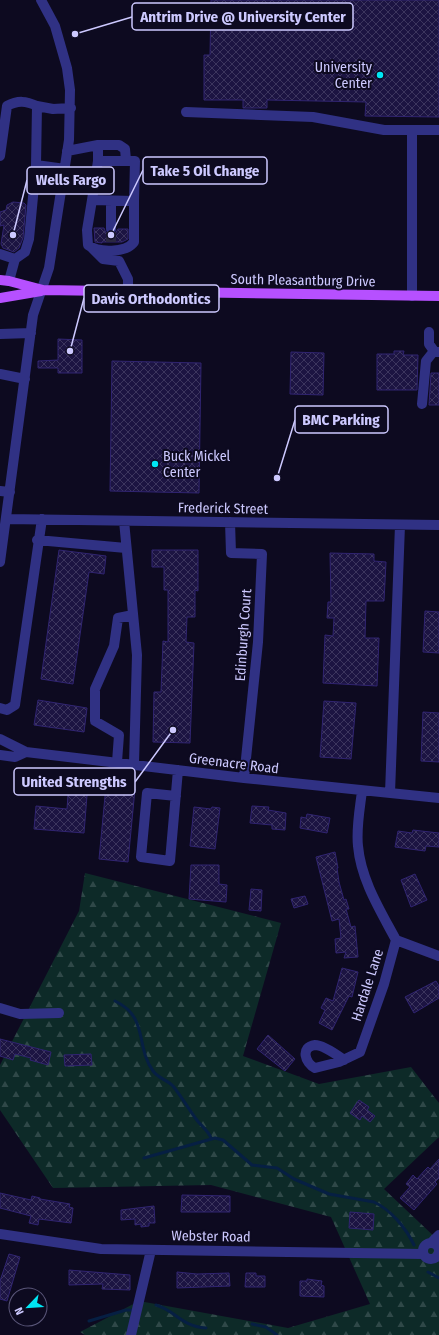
<svg xmlns="http://www.w3.org/2000/svg" width="439" height="1335" viewBox="0 0 439 1335" font-family="'Fira Sans Condensed',sans-serif">
<defs>
<pattern id="forest-firs" width="22" height="20" patternUnits="userSpaceOnUse"><rect width="22" height="20" fill="#0d2a28"/><path d="M5 1l3.5 6h-7zM16 11l3.5 6h-7z" fill="#2f4848"/></pattern>
<pattern id="building-cross-hatch" width="8" height="8" patternUnits="userSpaceOnUse"><rect width="8" height="8" fill="#1c1442"/><path d="M0 0l8 8M0 8l8-8" fill="none" stroke="#3c355e"/></pattern>
</defs>
<rect width="100%" height="100%" fill="#0d0a20"/>
<path fill="url(#forest-firs)" d="M85,873L281,923L243,1056L319,1084L411,1067L439,1103V1137L384,1189L439,1241V1335H85L80,1332L139,1301L288,1328L370,1304L331,1217L211,1185L53,1188L0,1110V1065L79,911Z"/>
<g fill="none" stroke-linecap="round" stroke-linejoin="round">
<path stroke="#061f43" stroke-width="3" d="M115,1001C149,1017 135,1046 153,1071C158,1078 167,1080 173,1086C181,1096 188,1108 196,1119C201,1126 208,1130 211,1138
M144,1158L215,1138L223,1140L252,1165L277,1168L294,1179L329,1194L374,1202C391,1210 406,1228 414,1245
M428,1272L439,1278
M156,1305C175,1310 180,1326 206,1328
M89,1321L126,1310H131
M252,1324L266,1327L277,1335"/>
</g>
<path fill="url(#building-cross-hatch)" stroke="#302471" d="M211,0H439V117L365,116L366,102L267,100V108H243V100H204V55H210Z
M13,202L24,203L26,205L23,238L19,248L14,252L3,248L1,244L4,225L0,226V212L6,210L7,205Z
M94,228H104L106,233L111,235L115,234L118,229H128V239L122,242H102V243L95,242Z
M58,339L82,340V373H58V368H38V361L58,360Z
M394,351H404L403,355H418L417,390H377V354H394Z
M291,352L324,353L323,395L290,394Z
M112,361L201,363L199,493L110,491Z
M431,373H439V405H429Z
M59,550L106,556L104,574L89,572L73,684L41,679Z
M152,550H198V591L195,590V617H187L186,642L194,643L190,743L153,742L154,692H161L163,641L168,642V590H164V567H152Z
M330,553L374,554V561L386,562L384,601H366L365,638H379L377,686L323,683L325,635L333,636L334,618H327L328,602H331Z
M425,611L439,612V653L423,652Z
M38,700L87,708L84,732L34,725Z
M324,701L356,703L351,759L320,757Z
M423,712L439,713V762L421,761Z
M69,781L88,783L84,833L34,829L36,806L67,809Z
M106,786L135,789L128,862L99,859Z
M252,806L269,807L268,810L286,813L285,830L272,829V825L250,823Z
M194,807L211,809L212,807L220,808L215,849L190,846Z
M307,814L330,818L327,833L300,828L301,817L306,818Z
M413,830L439,833V847L426,846L425,851L395,847L398,831L412,833Z
M335,852L338,868H337L339,882L344,900L346,899L349,909H346L351,927L355,926L358,957L344,958L346,952L336,953L335,939L341,938L339,919L332,921L316,857Z
M191,865H219V884L227,885L226,902L189,899Z
M415,874L427,900L411,907L401,880Z
M251,889L262,890L261,911L249,910Z
M305,896L308,904L294,908L291,899Z
M342,968L358,972L352,997L349,996L332,1030L319,1023L325,1010L321,1008L326,998L333,1001Z
M436,981L439,986V998L414,1013L405,997Z
M268,1035L295,1059L285,1071L257,1049Z
M0,1039L51,1052L48,1065L30,1060L31,1058L15,1054L13,1060L0,1056Z
M91,1054L92,1065L65,1066L64,1055Z
M359,1100L369,1107L367,1110L375,1116L370,1122L362,1116L360,1120L350,1113Z
M439,1159V1178L435,1182L437,1184L414,1210L400,1198L410,1187L406,1184L413,1175L417,1179L425,1170L428,1167L430,1169Z
M0,1193L31,1200L32,1196L40,1198V1199L70,1204L69,1207L73,1208L71,1223L39,1219L38,1225L29,1223L31,1216L0,1208Z
M182,1195L230,1196V1212H181Z
M154,1206L155,1223H149V1226L141,1227V1224L135,1225V1219L121,1220V1210Z
M350,1212L374,1214L373,1230L349,1228Z
M9,1254L20,1257L7,1301L0,1299V1281Z
M69,1270L130,1275V1290L102,1289L103,1284L69,1285Z
M177,1272L197,1274L229,1273L230,1286L177,1288Z
M246,1273H256V1276H265V1287H245Z
M307,1279L322,1281L321,1285L324,1286V1297L300,1296V1281H307Z"/>
<g fill="none" stroke-linecap="round" stroke-linejoin="round">
<path stroke="#2a2741" stroke-width="10" stroke-dasharray="10 5" stroke-linecap="butt" d="M111,242V229"/>
<path stroke="#303184" stroke-width="10" d="M37,106L53,109L71,108
M186,112L313,117L384,130H439
M98,145H119L125,149L126,160
M67,151L98,145V161L92,200L134,201L135,161H98
M0,156L7,106C18,100 26,101 37,106L36,165L29,239L25,252L15,259L9,281
M36,165L65,169
M92,200L87,230L88,245C98,253 126,253 134,242V201
M111,229V201
M92,248L103,259L119,261L128,279V291
M0,254L15,259
M412,296V131
M429,332V344L434,351L439,352
M0,334L31,333
M0,374L25,379
M422,404L426,361L434,351
M0,491L10,492
M6,519L439,525
M124,521L137,655L134,764
M230,522L231,553L262,554L258,642L244,778
M37,540L126,548
M0,562L33,315L49,268L69,140L70,90L67,68L55,26L41,0
M0,708L7,710L15,705L42,519
M0,739L26,752L244,778L439,798
M0,755L15,757L26,752
M117,762L119,735L95,721V689L114,646L118,618L133,615
M390,793L400,525
M176,796L147,793L141,857L170,861L178,770
M396,940L439,956
M0,1008L20,1014L59,1013
M344,1060C337,1055 324,1045 315,1045C300,1047 305,1063 315,1068L339,1062L360,1052L384,984L396,940C380,910 361,880 358,846C356,828 360,808 362,791
M0,1234L101,1249L423,1254
M432,1242L439,1235
M423 1251a8 8 0 1 1 16 0a8 8 0 1 1-16 0Z
M131,1335L151,1250"/>
<path stroke="#b650ff" stroke-width="10" d="M0,280L9,281L43,290L439,296
M0,298L41,291"/>
</g>
<g fill="#00e6f4" stroke="#0d0a20" stroke-width="1.5">
<circle cx="380" cy="75" r="4"/>
<circle cx="155" cy="464" r="4"/>
</g>
<g text-anchor="middle" stroke-width="4" stroke-linejoin="round" paint-order="stroke">
<g font-size="14" fill="#cdc9ff" stroke="#0d0a20" text-anchor="end">
<text x="372" y="72">University<tspan x="372" dy="16">Center</tspan></text>
<text x="163" y="461" text-anchor="start">Buck Mickel<tspan x="163" dy="16">Center</tspan></text>
</g>
<g font-size="14" fill="#cdc9ff" stroke="#0d0a20">
<text transform="translate(303 280) rotate(1)" y="5">South Pleasantburg Drive</text>
<text transform="translate(223 508) rotate(1)" y="5">Frederick Street</text>
<text transform="translate(243 635) rotate(-86)" y="5">Edinburgh Court</text>
<text transform="translate(234 763) rotate(7)" y="5">Greenacre Road</text>
<text transform="translate(367 985) rotate(-72)" y="5">Hardale Lane</text>
<text transform="translate(211 1236) rotate(1)" y="5">Webster Road</text>
</g>
</g>
<path fill="none" stroke="#cdc9ff" stroke-width="1.5" d="M75 34L132 17M111 235L143 170M13 235L27 180M70 351L84 298M277 478L295 420M173 730L135 782"/>
<g fill="#cdc9ff" stroke="#0d0a20" stroke-width="1.5">
<circle cx="75" cy="34" r="4"/>
<circle cx="111" cy="235" r="4"/>
<circle cx="13" cy="235" r="4"/>
<circle cx="70" cy="351" r="4"/>
<circle cx="277" cy="478" r="4"/>
<circle cx="173" cy="730" r="4"/>
</g>
<g fill="#0d0a20" stroke="#cdc9ff" stroke-width="1.5">
<rect x="132" y="3" width="221" height="27" rx="4"/>
<rect x="143" y="157" width="124" height="27" rx="4"/>
<rect x="27" y="167" width="87" height="27" rx="4"/>
<rect x="84" y="285" width="135" height="27" rx="4"/>
<rect x="295" y="406" width="93" height="27" rx="4"/>
<rect x="14" y="768" width="121" height="27" rx="4"/>
</g>
<g font-size="15" text-anchor="middle" font-weight="bold" fill="#cdc9ff">
<text x="243" y="22">Antrim Drive @ University Center</text>
<text x="205" y="176">Take 5 Oil Change</text>
<text x="71" y="185">Wells Fargo</text>
<text x="151" y="304">Davis Orthodontics</text>
<text x="341" y="425">BMC Parking</text>
<text x="74" y="787">United Strengths</text>
</g>
<g transform="translate(28 1307) rotate(245)"><circle r="19" fill="#0d0a20" stroke="#5a5679"/>
<path d="M0-3L7 15L0 10L-7 15Z" fill="#00e6f4"/>
<text y="-6" font-size="11" font-weight="bold" text-anchor="middle" fill="#cdc9ff">N</text>
</g>
</svg>
